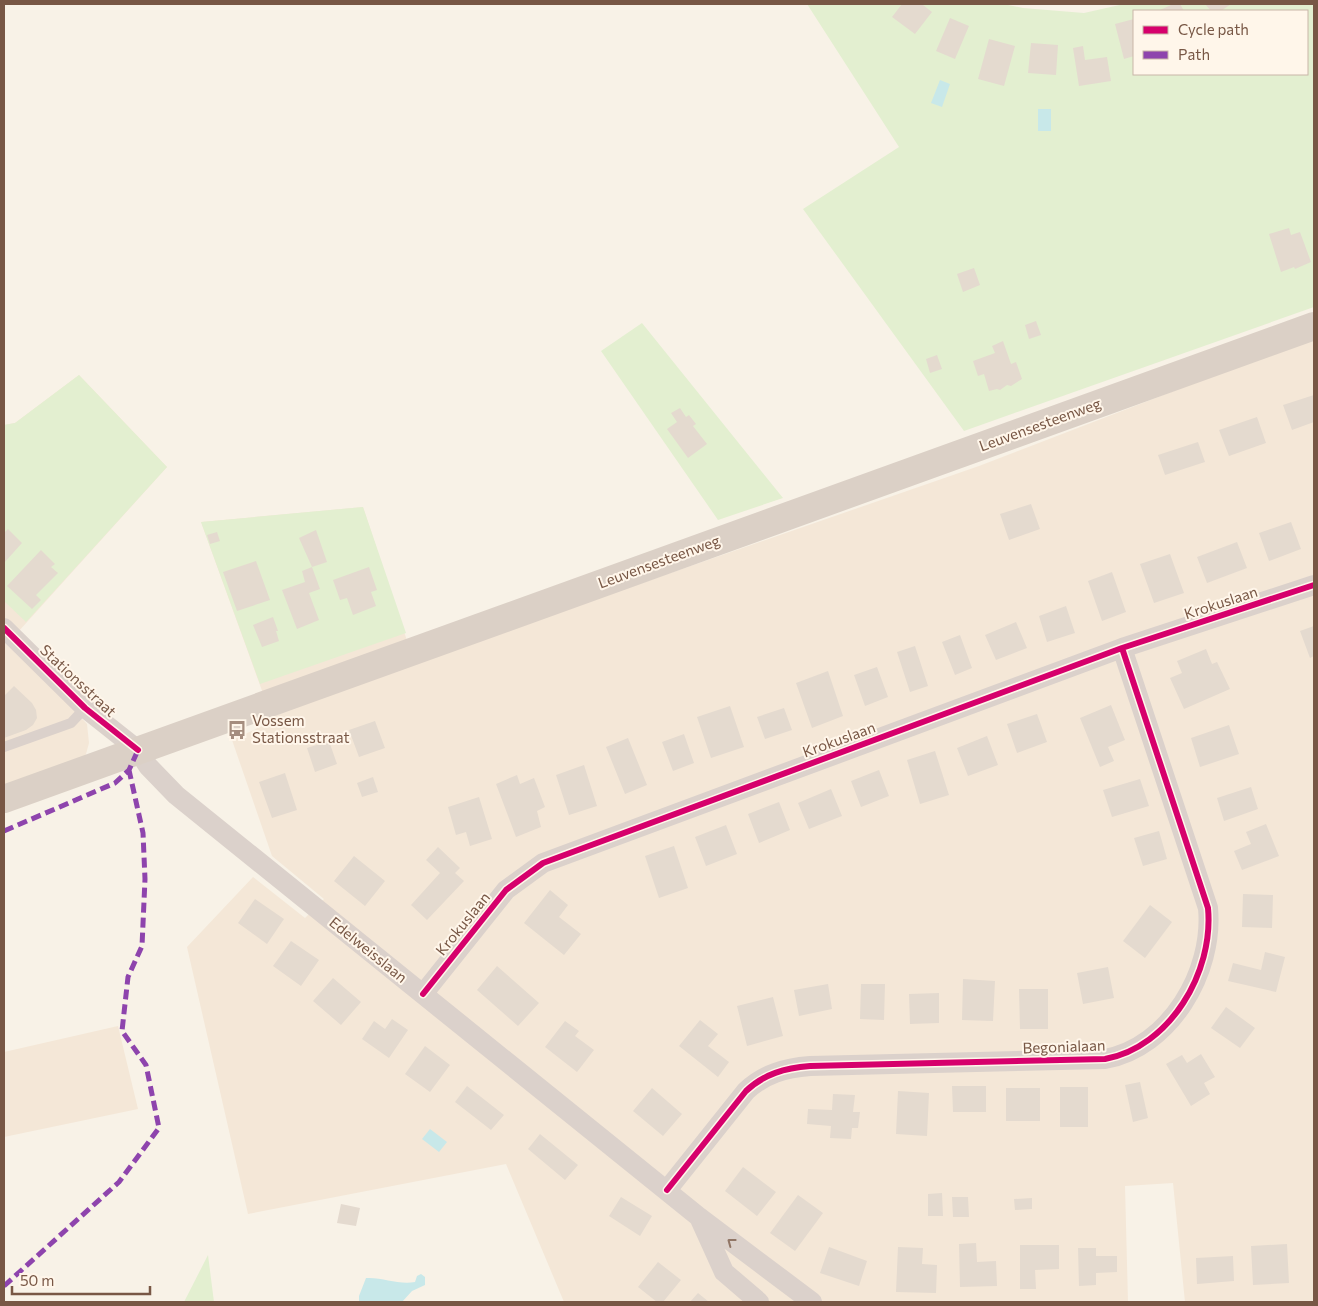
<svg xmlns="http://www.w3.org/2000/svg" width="1318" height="1306" viewBox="0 0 1318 1306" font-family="Commissioner,sans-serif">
<rect width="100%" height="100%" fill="#f8f2e7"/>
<path fill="#f4e7d7" d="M1314,337V1302H1185L1173,1183L1125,1186L1128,1302H564L506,1164L248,1214L187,947L253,877L305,918L324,899L272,856L232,740L273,721L201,522L363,507L414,662L979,466Z
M79,375L167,467L9,642L87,724L89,743L86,754L81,761L4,790V425L15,423Z
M118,1026L138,1109L4,1137V1052Z"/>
<path fill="#e3efd0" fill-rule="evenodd" d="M807,4H1003L1023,8L1084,13L1124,4H1314V307L964,431L803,209L899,147ZM1134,11H1307V74H1134Z
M642,323L783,498L718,520L601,351Z
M79,375L167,467L26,622L4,601V425L15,423Z
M363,507L406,633L260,684L201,522Z
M208,1255L214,1302H184Z"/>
<path fill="#c8e8e9" d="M940,80L950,84L942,107L931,103Z
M1038,109H1051V131H1038Z
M430,1129L447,1142L439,1152L422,1139Z
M421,1274L425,1277V1285L412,1291L402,1302H359V1296L366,1278C383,1277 398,1285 415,1282L417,1276Z"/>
<path fill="#e4dacf" d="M902,4H924L923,5L932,12L915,34L892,17Z
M1173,4H1180L1184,11H1158Z
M1205,4H1231L1221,11H1211Z
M950,18L969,26L955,59L936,51Z
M1134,19V56L1124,59L1115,24Z
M989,39L1015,46L1004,86L978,79Z
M1031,43L1058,45L1056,75L1028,73Z
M1083,46L1085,60L1107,57L1111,81L1079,86L1073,48Z
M1289,228L1291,235L1300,232L1311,262L1295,269L1294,267L1281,272L1269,234Z
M974,268L980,285L963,292L957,274Z
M1036,321L1041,335L1029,339L1025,325Z
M1003,341L1011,364L1016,362L1022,379L1011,386L1007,385L1000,390L997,389L989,391L984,374L978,376L973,361L995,353L992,346Z
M937,355L942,369L930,373L926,359Z
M1314,395V422L1292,430L1283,405Z
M680,408L686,417L689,415L696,424L693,426L707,444L688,458L667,429L677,422L671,413Z
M1257,417L1266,443L1229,456L1219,430Z
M1198,442L1205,462L1165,475L1158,455Z
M1031,504L1040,529L1009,540L1000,514Z
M1291,522L1301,549L1269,561L1259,533Z
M8,529L22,543L4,563V533Z
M316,530L327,562L312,567L299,538Z
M217,532L220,541L210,544L207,535Z
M1237,542L1247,568L1207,583L1197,557Z
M41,550L55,564L51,567L58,573L36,595L41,600L32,609L7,586Z
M1170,554L1184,593L1154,603L1140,564Z
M256,561L270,600L237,611L223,572Z
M312,567L320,589L309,593L319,620L297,629L282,590L305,582L302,571Z
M369,567L377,590L371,592L376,606L353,615L347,598L340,600L333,580Z
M1112,572L1126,612L1102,621L1088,581Z
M1066,606L1075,633L1047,642L1039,616Z
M273,617L278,631H276L279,641L262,647L253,625Z
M1016,622L1027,648L996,660L985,635Z
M1314,626V656L1310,658L1300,631Z
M960,635L972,668L955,675L942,642Z
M915,646L928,686L910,692L897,652Z
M1206,649L1212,664L1217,662L1230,689L1184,709L1170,678L1182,673L1177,661Z
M877,667L888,697L865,706L854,675Z
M828,671L843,716L812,728L796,683Z
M14,686L32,703L36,710L37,718L33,725L26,730L4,738V696Z
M1111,705L1125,740L1108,747L1114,761L1100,767L1080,718Z
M730,706L744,747L711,758L697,717Z
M784,708L792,730L765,739L757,717Z
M1037,714L1047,742L1017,753L1007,724Z
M375,721L385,748L359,757L349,730Z
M1229,725L1239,754L1200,767L1191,738Z
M684,734L694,763L673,771L662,742Z
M987,736L998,765L968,776L957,748Z
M628,738L647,785L625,794L606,747Z
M329,741L337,764L315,772L307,748Z
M935,751L949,795L920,804L907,760Z
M584,765L597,806L569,815L556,775Z
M879,770L889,796L861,807L851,781Z
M285,773L297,810L272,818L259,782Z
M517,775L520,784L534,778L545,807L537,811L541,827L516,837L496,784Z
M373,777L378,792L362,797L357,783Z
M1140,779L1149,806L1112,817L1103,790Z
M1251,787L1258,809L1224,821L1217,798Z
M831,789L842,816L809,829L798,803Z
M479,797L492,839L470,846L466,832L456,835L448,807Z
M779,802L790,830L759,843L748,814Z
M1266,824L1279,856L1242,870L1234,851L1251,844L1246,832Z
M726,825L737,854L706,866L695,837Z
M1159,831L1167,859L1143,866L1134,838Z
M674,846L688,888L659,898L645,856Z
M438,847L460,868L455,873L464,881L427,920L411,905L440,873L426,860Z
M354,856L385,881L365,906L334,881Z
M550,890L568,905L559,917L581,934L564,955L524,923Z
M1243,894L1273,895L1272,928L1242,927Z
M255,899L284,919L267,944L238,923Z
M1150,905L1172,922L1145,958L1123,941Z
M291,941L319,960L301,986L273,966Z
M1265,952L1285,957L1276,992L1228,981L1233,963L1261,970Z
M497,966L539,1003L518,1026L477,990Z
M1108,967L1114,998L1083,1004L1077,973Z
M333,978L361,1002L341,1025L313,1001Z
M963,979L995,981L993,1021L962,1020Z
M828,984L832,1009L799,1016L794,990Z
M861,984H885L884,1020L860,1019Z
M1019,989H1048V1029H1020Z
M939,993V1023L910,1024L909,994Z
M773,997L783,1036L747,1046L737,1006Z
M1226,1007L1255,1028L1240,1048L1211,1028Z
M392,1019L408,1030L389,1058L362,1039L374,1021L385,1029Z
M700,1020L718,1034L708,1046L729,1062L718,1077L679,1046Z
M565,1021L579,1031L575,1036L594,1050L577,1072L545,1047Z
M425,1046L450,1065L430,1092L405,1074Z
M1201,1054L1215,1077L1204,1083L1210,1094L1191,1106L1166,1064L1182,1055L1187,1063Z
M1140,1082L1148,1118L1133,1122L1125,1085Z
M467,1086L504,1115L491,1130L455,1102Z
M952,1086H986V1112H953Z
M1060,1087H1088V1127H1060Z
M652,1088L682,1114L663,1136L633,1111Z
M1006,1088H1040V1121H1006Z
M898,1091L929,1093L927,1136L896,1134Z
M833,1094L855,1095L853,1112H860L858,1128H852L851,1139L830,1138L831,1126L807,1124L808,1109L832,1110Z
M540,1134L578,1165L565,1180L528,1149Z
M743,1167L776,1192L757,1216L725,1191Z
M942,1193L943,1216H928V1194Z
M798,1195L823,1213L795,1251L770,1233Z
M621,1197L652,1216L640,1236L609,1216Z
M952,1197H968L969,1217H953Z
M1032,1198V1209L1015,1210L1014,1199Z
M341,1204L360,1208L356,1226L337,1223Z
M976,1243L977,1262L996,1261L997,1286L960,1287L959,1244Z
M1287,1244L1289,1283L1253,1285L1251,1246Z
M1020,1245H1059V1269L1035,1270L1036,1289H1020Z
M829,1247L867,1261L859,1286L820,1273Z
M898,1247L923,1248L922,1264L937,1265L936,1293L896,1292Z
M1078,1248H1096V1256H1117V1272L1096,1273V1285L1079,1286Z
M1233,1256L1234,1281L1197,1284L1196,1258Z
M658,1262L681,1280L663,1302H657L638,1287Z
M698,1293L709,1302H690Z"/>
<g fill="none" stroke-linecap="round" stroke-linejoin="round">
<path stroke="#dbd1cb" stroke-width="10" d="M4,747L71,723L85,708"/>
<path stroke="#dbd1cb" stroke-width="20" d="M4,628L85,708L138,750L148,766L176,795L699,1217L812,1302
M423,994L506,890L543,863L1122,648L1314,585
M667,1190L746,1091C764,1074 785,1068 810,1066L1105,1059C1170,1047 1214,972 1208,908L1122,648
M700,1219L724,1272L759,1302"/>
<path stroke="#dbd0c6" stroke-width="28" d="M4,799L1314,326"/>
<path stroke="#8e44ad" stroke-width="5" stroke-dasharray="10 5" stroke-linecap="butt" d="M4,831L115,783L129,770L138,750
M4,1286L119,1182L159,1128L146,1065L122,1031L128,977L142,946L145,879L143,833L129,770"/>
<g stroke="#fff6ea" stroke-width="9">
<path id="cycleway" d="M4,628L85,708L138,750
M423,994L506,890L543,863L1122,648L1314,585
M667,1190L746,1091C764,1074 785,1068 810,1066L1105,1059C1170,1047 1214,972 1208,908L1122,648"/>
</g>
<use href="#cycleway" stroke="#d6006c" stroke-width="6"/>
</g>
<defs><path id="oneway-chevron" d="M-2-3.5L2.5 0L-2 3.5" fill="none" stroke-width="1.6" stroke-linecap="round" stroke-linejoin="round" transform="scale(1.25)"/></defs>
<use stroke="#917666" href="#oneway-chevron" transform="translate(731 1242) rotate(-143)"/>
<defs>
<g id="bus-bare" transform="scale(1.5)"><path d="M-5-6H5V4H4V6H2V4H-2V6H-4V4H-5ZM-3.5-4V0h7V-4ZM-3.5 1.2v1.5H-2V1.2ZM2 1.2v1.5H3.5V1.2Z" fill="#a58d7e" stroke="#fff6ea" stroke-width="2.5" paint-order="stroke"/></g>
</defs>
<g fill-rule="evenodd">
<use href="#bus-bare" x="237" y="730"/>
</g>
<g text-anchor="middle" stroke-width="4" stroke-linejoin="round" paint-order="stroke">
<g font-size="15" fill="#785745" stroke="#fff6ea">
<text transform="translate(1040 425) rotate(-20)" y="5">Leuvensesteenweg</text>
<text transform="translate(659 562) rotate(-20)" y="5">Leuvensesteenweg</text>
<text transform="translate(1221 603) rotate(-18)" y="5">Krokuslaan</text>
<text transform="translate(78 681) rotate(43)" y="5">Stationsstraat</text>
<text transform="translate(839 740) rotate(-20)" y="5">Krokuslaan</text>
<text transform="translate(463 924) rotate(-51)" y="5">Krokuslaan</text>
<text transform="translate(368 950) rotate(39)" y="5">Edelweisslaan</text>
<text transform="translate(1064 1047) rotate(-2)" y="5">Begonialaan</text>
</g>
<g font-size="15" fill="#785745" stroke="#fff6ea" text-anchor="start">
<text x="252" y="726">Vossem<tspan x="252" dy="17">Stationsstraat</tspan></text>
</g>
</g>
<rect width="1318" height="1306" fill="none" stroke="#785745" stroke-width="10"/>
<rect x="1133" y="10" width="175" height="65" fill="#fff6ea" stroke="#c9b6a8"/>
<rect x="1143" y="26" width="25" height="8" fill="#d6006c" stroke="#c9b6a8"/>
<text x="1178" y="35" font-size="15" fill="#785745">Cycle path</text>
<rect x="1143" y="51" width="25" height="8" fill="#8e44ad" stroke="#c9b6a8"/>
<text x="1178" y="60" font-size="15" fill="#785745">Path</text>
<path d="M12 1286v8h138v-8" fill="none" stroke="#785745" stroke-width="2.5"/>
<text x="20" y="1286" font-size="15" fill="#785745" stroke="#fff6ea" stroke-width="4" paint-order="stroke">50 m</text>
</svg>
